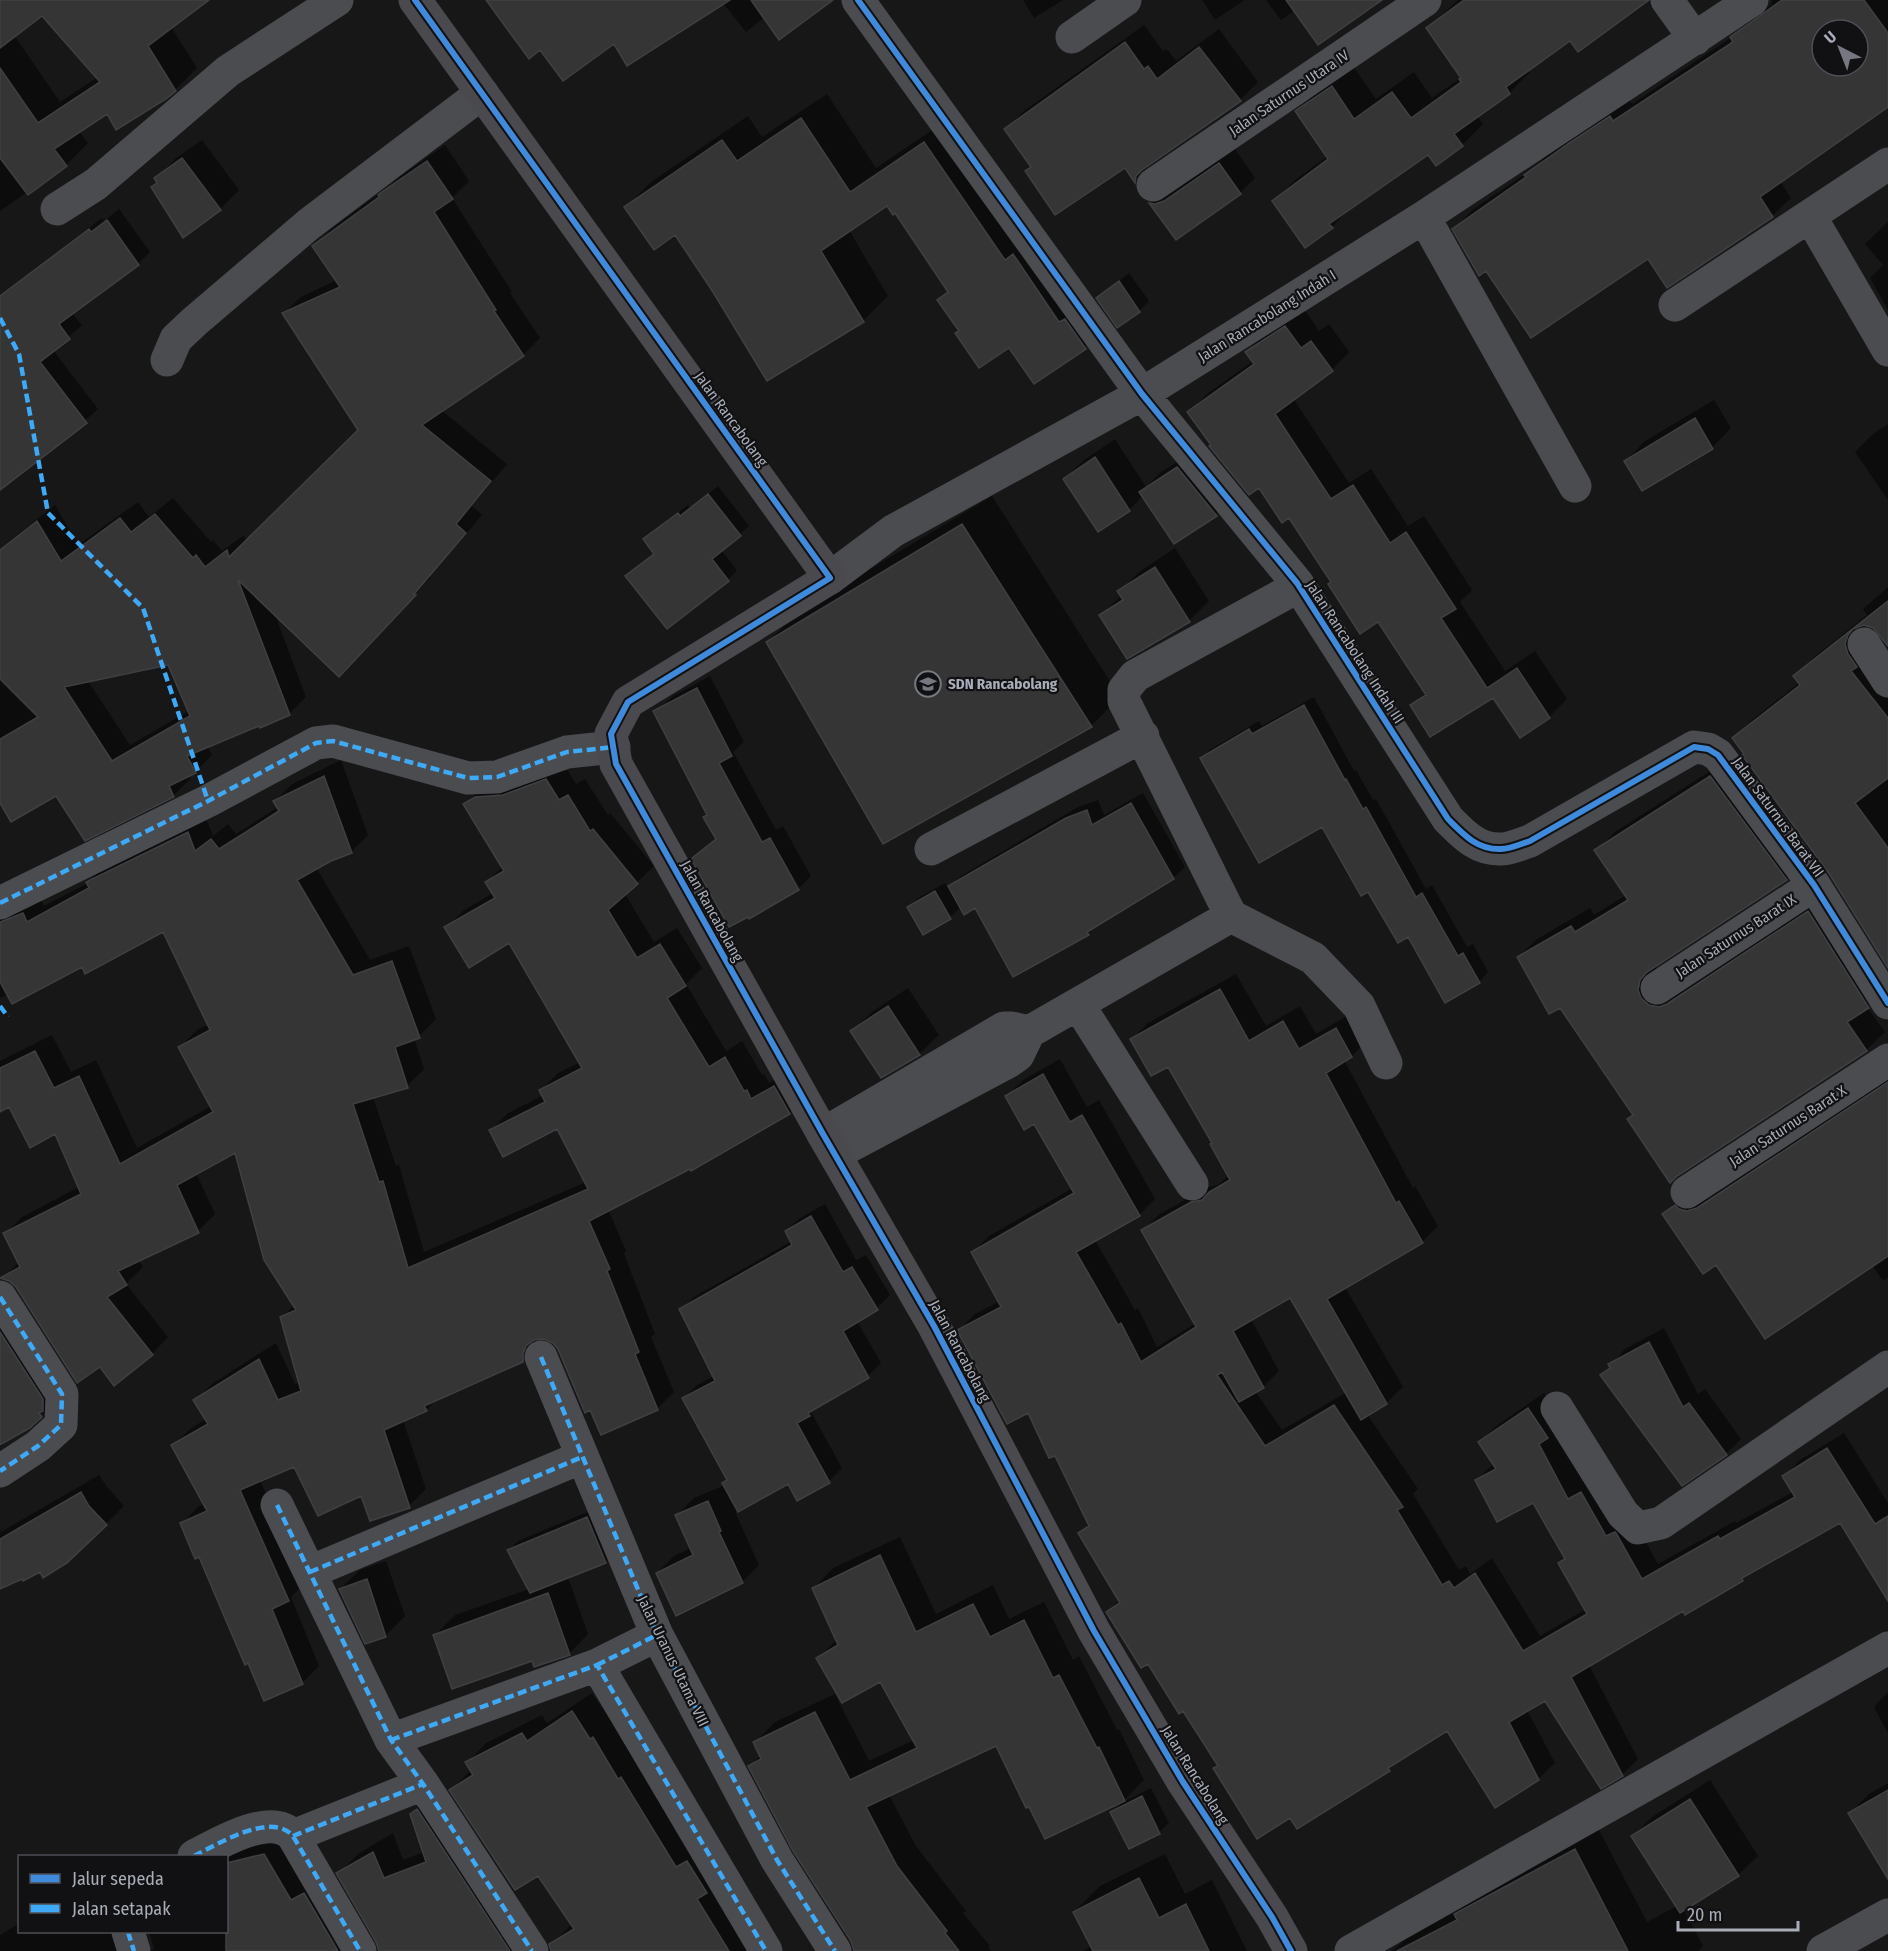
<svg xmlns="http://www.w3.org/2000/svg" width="1888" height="1951" viewBox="0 0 1888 1951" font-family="'Fira Sans Condensed',sans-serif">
<rect width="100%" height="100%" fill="#171717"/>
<path fill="#0007" fill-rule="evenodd" d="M0,0H207L171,27L197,68L175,90L107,112L79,131L88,143L66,165L0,211ZM43,14L98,77L60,102L14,35Z
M490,0H830L765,17L746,32L723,3L614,42L540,48Z
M1023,0H1063L1034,18Z
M1202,0H1245L1215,20Z
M1266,0H1377L1295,10L1281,20Z
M1458,0H1643L1570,39L1528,69L1530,72L1509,93L1477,116L1483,124L1462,145L1429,153L1352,206L1332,227L1274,201L1295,180L1328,156L1297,111L1318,91L1353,66L1376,99L1414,72L1432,98L1462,77L1428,28Z
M1772,0H1888V106L1780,181L1791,198L1772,216L1668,285L1649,256L1487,269L1454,229L1472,210L1534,168L1545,157L1590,125L1629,99L1632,104L1732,37L1750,19L1771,5ZM1822,30H1858V66H1822Z
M1144,25L1163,51L1167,49L1176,61L1219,29L1258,82L1240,100L1154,160L1135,180L1125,166H1032L1006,129L1024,111Z
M827,94L876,168L950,118L1110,322L1085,347L1034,382L1010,346L960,330L939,300L949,290L895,211L887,204L849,230L888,296L863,321L715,291L675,233L626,207L651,182L748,116L762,137Z
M202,140L239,190L220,209L158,182L156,179L175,159Z
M445,145L469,181L452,198L512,292L510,293L540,338L523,355L441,410L507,464L472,506L482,515L430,576L431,577L356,658L274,612L306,697L289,714L260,724L207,746L212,755L195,772L188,775L190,779L173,796L57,794L0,800V549L55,505L78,545L138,502L149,517L173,498L211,542L213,540L222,551L244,535L247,542L360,430L284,313L301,297L337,280L314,246L331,229L388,187L402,175ZM169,663L189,711L130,745L88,681Z
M1235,149L1255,178L1240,193L1176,238L1151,203L1165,189Z
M119,209L150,252L138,264L72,313L82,325L53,350L98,409L65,438L0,479V295L102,218L104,221Z
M1888,222V310L1870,278L1883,265L1865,244Z
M1129,273L1149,301L1139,311L1118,325L1098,298Z
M1304,309L1319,331L1329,324L1349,352L1332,370L1293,398L1349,483L1371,469L1408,526L1424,516L1472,590L1460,602L1505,671L1535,651L1567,699L1549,717L1520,736L1493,696L1412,706L1426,692L1378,620L1333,581L1290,516L1260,486L1213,444L1189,412L1207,394L1253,361L1247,352L1264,334Z
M1714,400L1731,428L1712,448L1626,461L1645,441Z
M1888,424V500L1855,452L1873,434Z
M1115,439L1146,487L1160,473L1198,448L1236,495L1216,514L1174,542L1143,496L1129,510L1064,479L1084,460Z
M718,486L749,526L721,550L737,570L728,580L627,576L655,553L645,539L654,530L688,505L690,508Z
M992,496L1120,697L1091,726L884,842L768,642L797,613Z
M1175,548L1209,601L1189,621L1128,657L1101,615L1122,595L1119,592L1139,572Z
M1888,587V644L1874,626L1863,624V627L1866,636L1888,670V965L1831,874L1734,738L1752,720L1800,682L1795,676L1813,658L1867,615L1863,609Z
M710,676L744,742L733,752L776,830L783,826L811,876L798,889L693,859L716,838L708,814L660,709L673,696Z
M1314,697L1354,771L1356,770L1373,800L1376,799L1426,889L1432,885L1467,947L1473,944L1488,972L1479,982L1408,935L1369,890L1322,824L1202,758L1211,749L1259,721L1262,726Z
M1729,759L1805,861L1786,879L1657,964L1656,970L1827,894L1886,988L1867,1007L1885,1032L1866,1050L1629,1119L1634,1114L1560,1006L1518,957L1537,939L1590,908L1594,915L1626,895L1596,850L1615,832Z
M341,760L368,835L351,852L316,867L370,960L409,946L436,1019L419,1036L414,1038L424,1069L407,1086L373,1097L396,1166L399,1165L424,1252L586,1182L558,1127L491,1130L508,1113L544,1095L541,1090L558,1073L580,1062L510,941L446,928L463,911L493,893L487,882L503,866L465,804L482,787L563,763L576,784L585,779L608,815L610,813L654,866L625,894L654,942L677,928L702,968L686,984L726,1051L742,1041L762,1075L764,1074L769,1083L792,1070L806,1096L789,1113L608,1209L626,1251L624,1254L655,1334L651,1337L674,1392L657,1409L591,1408L559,1348L554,1341L539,1338V1343L522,1360L438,1398L426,1410L403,1420L426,1489L409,1506L362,1493L295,1465L260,1480L305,1583L291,1597L319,1666L302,1683L200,1555L182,1523L199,1506L205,1503L173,1446L190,1429L206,1419L195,1401L212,1384L276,1343L295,1384L300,1382L282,1318L294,1305L236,1150L196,1173L215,1214L198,1231L138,1260L143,1267L126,1284L168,1337L152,1354L100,1365L10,1279L3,1278L19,1262L5,1234L22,1217L79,1187L56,1132L10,1105L0,1110V1061L52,1035L71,1072L96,1060L137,1148L211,1106L180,1047L197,1030L209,1024L163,930L0,998V913L40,897L44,906L88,883L105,865L205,816L213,836L228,824L236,834L278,807L275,801L292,784Z
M1143,793L1185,867L1173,878L1097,925L1088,934L976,906L961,907L950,917L923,933L909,907L918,898L945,883L948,888L961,876L1078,807L1098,800L1104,815Z
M1236,974L1266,1026L1300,1006L1316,1034L1352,1013L1368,1040L1352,1056L1344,1060L1413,1188L1415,1186L1438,1226L1422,1242L1345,1287L1403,1387L1386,1403L1367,1414L1418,1489L1413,1494L1459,1570L1466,1566L1470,1574L1492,1558L1540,1636L1586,1609L1560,1563L1566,1558L1533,1501L1477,1480L1494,1463L1480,1442L1496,1426L1544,1393L1563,1421L1555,1429L1585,1484L1598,1477L1632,1517L1658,1564L1735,1521L1736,1523L1793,1492L1784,1477L1800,1460L1844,1433L1888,1503V1594L1840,1521L1752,1571L1742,1580L1683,1609L1589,1665L1638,1759L1622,1775L1546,1699L1527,1710L1555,1763L1538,1779L1447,1729L1400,1759L1389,1769L1297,1827L1290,1816L1215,1769L1219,1765L1184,1709L1108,1612L1120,1600L1080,1533L1089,1524L1055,1454L1028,1411L959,1330L975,1314L1000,1301L973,1252L989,1236L1073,1188L1035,1122L1007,1096L1023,1080L1060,1059L1087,1107L1099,1100L1155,1199L1139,1215L1095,1240L1135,1310L1138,1308L1157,1347L1196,1323L1143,1230L1160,1214L1208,1187L1218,1185L1229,1175L1214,1142L1169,1065L1132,1039L1148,1023ZM1291,1296L1347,1392L1282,1430L1255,1391L1263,1387L1279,1371L1251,1319Z
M908,988L939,1035L919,1054L882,1076L852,1031L872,1012Z
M1888,1078V1277L1883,1281L1872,1265L1716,1263L1664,1214L1682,1196Z
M825,1204L856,1260L866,1255L890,1295L877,1308L857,1321L881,1363L868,1376L818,1405L811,1412L842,1468L829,1481L789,1482L736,1511V1514L759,1565L742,1582L657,1573L674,1556L691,1548L677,1515L694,1498L725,1485L728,1479L684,1398L697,1385L714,1376L681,1310L694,1297L792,1241L786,1231L800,1218Z
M0,1288L57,1399L40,1416L0,1447Z
M1664,1328L1698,1394L1705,1389L1741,1439L1726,1454L1602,1375L1625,1349Z
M99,1475L107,1487L124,1506L106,1524L40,1570L0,1588V1530L1,1532Z
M597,1508L615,1553L605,1562L568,1577L588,1634L569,1654L533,1659L435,1635L455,1615L529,1589L509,1550L518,1541Z
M900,1537L936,1614L993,1585L1009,1619L1044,1602L1073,1660L1079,1656L1117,1730L1119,1729L1144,1780L1124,1800L997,1744L889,1795L916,1846L966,1911L963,1913L990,1946L988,1947L991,1951H855L852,1940L750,1766L761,1755L755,1742L775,1722L835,1694L869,1761L914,1740L881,1679L818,1658L837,1639L814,1588L833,1568Z
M386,1561L405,1616L385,1636L340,1589L360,1570Z
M1888,1692V1733L1874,1707Z
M592,1693L611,1721L613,1719L759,1951H0V1935L20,1923V1932H134L140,1945L151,1950H154L153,1945L149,1932H226V1856H201L284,1835L370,1948L380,1951L378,1942L338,1874L358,1854L393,1833L403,1860L424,1852L411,1814L431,1794L544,1949L552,1950L551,1945L572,1924L538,1873L451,1790L471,1770L467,1763L486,1743L542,1715L547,1723Z
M1710,1780L1758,1856L1738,1875L1684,1910L1703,1946L1698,1951H1393L1408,1936L1464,1906L1478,1892L1598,1828L1647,1922L1677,1906L1633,1836L1652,1817Z
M1888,1783V1864L1850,1813L1869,1794Z
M1151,1788L1169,1823L1159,1832L1130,1847L1112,1812L1123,1802Z
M1165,1854L1185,1894L1212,1880L1247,1951H1083L1092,1946L1074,1912L1100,1886Z"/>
<path fill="#353536" stroke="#3f4043" stroke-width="1.5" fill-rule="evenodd" d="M0,0H209L148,46L176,91L166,99L116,130L107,114L54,149L67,166L28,195L0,158V68L38,123L100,82L42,16L0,48Z
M486,0H730L627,66L614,44L563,81L540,50L529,59Z
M751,0H833L779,40Z
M1286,0H1382L1318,45Z
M1464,0H1649L1578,52L1570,41L1506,87L1510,94L1454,134L1463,146L1436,166L1428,155L1329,224L1333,228L1305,248L1272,201L1328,159L1295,111L1332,86L1354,119L1392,92L1411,118L1461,82L1459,79L1461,78L1426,28Z
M1782,0H1864L1888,33V107L1760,197L1773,217L1667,288L1648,259L1531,338L1486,271L1479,276L1452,229L1526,177L1524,175L1569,143L1610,116L1613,121L1733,42L1730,37ZM1822,30H1858V66H1822Z
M1125,42L1144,69L1148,66L1157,79L1199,47L1241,101L1142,170L1136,176L1135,183L1125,168L1055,215L1025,171L1031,167L1004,129Z
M801,118L850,192L924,142L1005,260L1013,254L1059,322L1065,319L1086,349L1034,384L1009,348L979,368L955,333L959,331L937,300L948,292L895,213L893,215L887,206L821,251L864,322L767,381L713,292L675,235L654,250L624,207L722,140L737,161Z
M182,158L221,210L183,238L151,187L157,183L154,178Z
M427,161L453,199L434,212L496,310L494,311L524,356L422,425L491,481L456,524L466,533L414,594L416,595L339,677L238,580L290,715L260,728L259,726L187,756L196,773L169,786L174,797L85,841L56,796L11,822L0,803V739L38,717L0,679V550L37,521L61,561L120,518L131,532L155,514L193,558L196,555L205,567L227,550L229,557L358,430L282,313L340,287L312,246L379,197L378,195L383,191ZM168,665L190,716L112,761L64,687Z
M1219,163L1241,194L1176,240L1149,203L1155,204L1164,201Z
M107,220L139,265L59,324L70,339L40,362L87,423L0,490V296L89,229L91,232Z
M1119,281L1140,312L1117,328L1096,298Z
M1285,326L1301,348L1311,341L1333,371L1275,414L1331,499L1353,485L1390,543L1406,532L1456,609L1441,618L1487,688L1517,668L1550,718L1520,738L1493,698L1430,737L1410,705L1426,695L1378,622L1360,634L1328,584L1331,582L1289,518L1282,523L1259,488L1249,495L1209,446L1211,445L1187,412L1254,364L1245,352Z
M1695,418L1713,449L1642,491L1624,461Z
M1095,457L1130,511L1098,532L1063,479Z
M1177,467L1217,516L1174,544L1139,492Z
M708,494L741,536L712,559L729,581L667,629L625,576L654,554L643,539L678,513L680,516Z
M962,524L1092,727L883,844L766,642Z
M1155,567L1190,622L1127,659L1099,615L1123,600L1117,591Z
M1888,601V646L1873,628L1864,625L1853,629L1848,635L1845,644L1848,654L1857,667L1851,671L1888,718V778L1855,803L1888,848V968L1830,875L1742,755L1744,754L1732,738L1800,685L1793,676Z
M697,688L732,756L719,763L762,842L770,838L799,890L749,919L748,917L729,927L691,859L716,839L703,817L707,815L653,711Z
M1304,705L1345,780L1346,779L1363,809L1366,807L1416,897L1422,893L1458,956L1463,953L1480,983L1445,1003L1408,937L1398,943L1368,892L1361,896L1322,827L1259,863L1200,758L1249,729L1252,734Z
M324,776L352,853L331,861L297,880L353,975L392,961L420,1038L395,1047L408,1088L353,1104L379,1182L383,1181L408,1268L588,1189L557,1129L503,1157L489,1130L545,1102L539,1090L582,1068L509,943L469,968L444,927L495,898L485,882L504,871L463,804L475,797L503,795L546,779L559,800L568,795L590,831L593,829L638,884L608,910L637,958L660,944L686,986L667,998L709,1067L725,1057L744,1091L747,1090L751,1099L774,1086L790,1114L691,1171L690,1169L589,1221L610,1269L607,1271L639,1352L635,1354L658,1410L601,1435L590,1410L585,1413L558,1349L553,1343L544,1339L534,1340L526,1346L523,1354V1362L424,1406L427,1411L384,1430L410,1508L370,1521L361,1496L318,1516L294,1467L240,1490L289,1601L272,1609L303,1684L264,1701L248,1663L245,1665L199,1557L195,1559L180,1523L207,1511L171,1445L208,1424L193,1400L259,1359L278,1400L301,1391L280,1317L296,1310L264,1260L235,1153L177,1185L199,1233L118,1271L127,1285L107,1297L153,1355L114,1386L100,1367L77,1383L16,1287L9,1281L0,1278L20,1267L3,1233L81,1194L55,1134L30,1148L9,1107L0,1112V1068L35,1051L54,1088L79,1076L120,1164L213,1112L178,1047L210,1030L163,932L85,974L82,967L12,1004L0,982V922L23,913L27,922L89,888L86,882L188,832L195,851L211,839L219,849L279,811L273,801Z
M1710,776L1787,880L1647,972L1640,980L1638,990L1641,998L1649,1005L1659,1007L1667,1004L1808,911L1869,1008L1847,1022L1867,1051L1677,1176L1670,1183L1627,1119L1633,1115L1560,1008L1549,1014L1517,957L1571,926L1575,932L1628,900L1594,850Z
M1131,803L1174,879L1087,932L1089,935L1013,977L975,908L964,915L948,886L1066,818L1087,810L1092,825Z
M935,891L951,919L923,935L907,907Z
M1220,989L1249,1041L1283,1021L1299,1049L1336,1028L1352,1057L1326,1073L1396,1203L1399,1201L1423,1243L1327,1299L1387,1404L1361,1420L1290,1298L1233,1331L1264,1388L1239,1402L1222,1372L1217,1375L1265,1446L1334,1405L1403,1507L1397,1510L1442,1585L1449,1581L1454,1588L1475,1573L1523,1651L1587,1614L1558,1563L1565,1559L1533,1503L1497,1522L1475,1480L1496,1469L1478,1442L1528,1408L1548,1438L1539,1444L1568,1499L1581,1492L1606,1536L1615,1532L1616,1533L1642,1579L1718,1536L1720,1539L1795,1497L1782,1476L1827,1448L1875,1524L1888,1516V1601L1840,1523L1742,1578L1743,1581L1685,1615L1683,1611L1571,1677L1623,1776L1601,1789L1545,1701L1509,1722L1539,1780L1495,1808L1447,1731L1388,1768L1390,1771L1297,1829L1290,1818L1257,1839L1213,1768L1218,1766L1183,1711L1179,1714L1148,1664L1141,1668L1106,1612L1120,1603L1078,1533L1089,1526L1055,1456L1049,1458L1028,1413L1007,1424L957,1330L1001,1307L971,1252L1074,1193L1034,1124L1024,1130L1005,1096L1043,1074L1070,1122L1082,1115L1140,1216L1076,1252L1118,1325L1121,1323L1141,1362L1196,1327L1141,1230L1191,1202L1202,1200L1209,1192L1230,1180L1210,1144L1212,1143L1168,1067L1151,1076L1130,1039Z
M888,1006L920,1055L881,1078L850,1031Z
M1888,1082V1256L1765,1339L1716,1265L1703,1274L1662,1214L1675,1205L1679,1209L1687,1211L1697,1208Z
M811,1216L843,1272L852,1267L878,1310L843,1331L869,1378L808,1413L810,1416L797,1423L830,1483L797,1501L788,1484L738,1512L722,1483L727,1480L682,1398L715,1381L679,1309L792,1245L785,1231Z
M0,1332L43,1399V1411L39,1413L42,1417L30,1428L0,1445Z
M1649,1342L1683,1407L1689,1403L1727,1455L1682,1486L1600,1375L1610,1368L1608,1364Z
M81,1492L89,1506L107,1525L67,1563L43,1578L40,1572L23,1581L22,1579L0,1589V1539Z
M708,1501L721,1531L719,1532L743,1583L676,1616L656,1573L693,1555L675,1515Z
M587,1517L606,1563L530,1593L507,1550Z
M880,1555L916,1632L973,1604L990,1637L1024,1620L1053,1678L1059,1675L1097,1748L1099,1747L1125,1801L1045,1839L1029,1807L1026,1808L996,1746L866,1807L897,1866L947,1931L945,1933L959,1951H854L851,1941L793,1851L748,1766L761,1759L753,1742L815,1712L850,1780L917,1748L880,1682L842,1703L816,1658L838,1645L812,1588Z
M367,1579L386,1637L365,1644L339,1589Z
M548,1593L570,1655L534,1667L532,1661L452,1689L433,1635Z
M572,1711L590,1739L593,1737L618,1779L621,1777L676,1867L687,1861L707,1893L697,1899L729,1951H551L549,1944L574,1929L538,1876L515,1890L449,1790L473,1775L465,1762L522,1733L527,1741Z
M1888,1790V1879L1848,1813Z
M1142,1796L1160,1834L1129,1849L1110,1812Z
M1690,1799L1739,1876L1680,1913L1631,1836Z
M417,1809L510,1951H379L376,1942L336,1873L373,1852L384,1878L426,1862L410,1814Z
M1575,1849L1628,1951H1397L1457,1920L1454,1914Z
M264,1854L291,1900L304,1893L338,1951H226V1863Z
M1139,1878L1159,1918L1186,1904L1209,1951H1093L1073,1912Z"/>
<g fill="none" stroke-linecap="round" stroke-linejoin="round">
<path stroke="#4b4c50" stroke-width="33" d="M858,0L1142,394L1297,583L1448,819C1463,834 1477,850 1501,849C1510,849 1521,844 1530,841L1694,747L1708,749L1718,755L1814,885L1888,1003
M1667,0L1695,39
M1072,37L1125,0
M1153,185L1425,0
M57,209L96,184L228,71L337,0
M1810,216L1888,350
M1424,217L1575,486
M1675,305L1888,164
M167,360L176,339L194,322L309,224L482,93
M830,578L893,531L1142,394L1424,217L1752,0
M1864,644L1888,681
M931,849L1143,736
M0,903L208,801L316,743L333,741L468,778L497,777L567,752L614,747
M1231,916L1313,958L1359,1006L1386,1063
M1657,988L1814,885
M1078,1004L1192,1184
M823,1134L1004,1028H1012L1029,1032
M835,1154L1008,1062L1018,1055L1029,1032L1231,916L1124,701V690L1135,676L1299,586
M1687,1192L1888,1060
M0,1297L62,1394L61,1425L38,1446L0,1471
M541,1357L657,1635L777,1860L835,1951
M1557,1408L1623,1514L1638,1528L1661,1523L1888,1367
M277,1505L391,1740L423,1784L532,1951
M310,1572L582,1457
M597,1665L657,1635
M391,1740L597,1665L766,1951
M293,1836L423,1784
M194,1856C218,1844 271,1811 293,1836L360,1951
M128,1932L134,1951
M1351,1951L1888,1648
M1823,1951L1888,1915"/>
<path stroke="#4a4a4e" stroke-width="33" d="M415,0L830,578L628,702L611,734L616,764L823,1134L934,1326L1094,1631L1183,1782L1272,1917L1291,1951"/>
<path stroke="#3fa9f5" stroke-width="4.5" stroke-dasharray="9 4.5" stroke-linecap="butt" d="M0,318L19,354L48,513L143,608L208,801
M0,903L208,801L316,743L333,741L468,778L497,777L567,752L614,747
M0,1006L8,1017
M0,1297L62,1394L61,1425L38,1446L0,1471
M541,1357L657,1635L777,1860L835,1951
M277,1505L391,1740L423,1784L532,1951
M310,1572L582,1457
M597,1665L657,1635
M391,1740L597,1665L766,1951
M293,1836L423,1784
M194,1856C218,1844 271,1811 293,1836L360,1951
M128,1932L134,1951"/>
<g stroke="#111113" stroke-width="10">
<path id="cycleway" d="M415,0L830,578L628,702L611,734L616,764L823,1134L934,1326L1094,1631L1183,1782L1272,1917L1291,1951
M858,0L1142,394L1297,583L1448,819C1463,834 1477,850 1501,849C1510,849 1521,844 1530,841L1694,747L1708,749L1718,755L1814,885L1888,1003"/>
</g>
<use href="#cycleway" stroke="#408adc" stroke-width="6"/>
</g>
<defs>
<g id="school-ring" transform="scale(1.35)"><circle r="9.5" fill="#111113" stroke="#757880" stroke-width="1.5"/><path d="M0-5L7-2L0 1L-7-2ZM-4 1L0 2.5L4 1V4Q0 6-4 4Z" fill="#757880"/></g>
</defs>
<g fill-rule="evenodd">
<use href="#school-ring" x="928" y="684"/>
</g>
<g text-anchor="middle" stroke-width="4.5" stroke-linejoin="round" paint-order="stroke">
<g font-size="15" fill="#a8adb8" stroke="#111113">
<text transform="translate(1289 93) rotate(-34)" y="5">Jalan Saturnus Utara IV</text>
<text transform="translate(1267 316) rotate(-32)" y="5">Jalan Rancabolang Indah I</text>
<text transform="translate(731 419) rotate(54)" y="5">Jalan Rancabolang</text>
<text transform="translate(1355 652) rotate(57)" y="5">Jalan Rancabolang Indah III</text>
<text transform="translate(1778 817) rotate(54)" y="5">Jalan Saturnus Barat VII</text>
<text transform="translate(712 911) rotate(61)" y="5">Jalan Rancabolang</text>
<text transform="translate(1736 936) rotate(-33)" y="5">Jalan Saturnus Barat IX</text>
<text transform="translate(1788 1126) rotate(-33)" y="5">Jalan Saturnus Barat X</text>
<text transform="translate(960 1351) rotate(62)" y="5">Jalan Rancabolang</text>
<text transform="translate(673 1661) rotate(64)" y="5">Jalan Uranus Utama VIII</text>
<text transform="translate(1195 1775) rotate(58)" y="5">Jalan Rancabolang</text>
</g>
<g font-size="15" font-weight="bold" fill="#a8adb8" stroke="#111113" text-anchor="start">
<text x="948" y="689">SDN Rancabolang</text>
</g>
</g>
<rect x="18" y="1855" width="210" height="78" fill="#111113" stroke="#4d4f55" stroke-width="1.5"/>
<rect x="30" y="1874" width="30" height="9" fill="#408adc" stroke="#4d4f55" stroke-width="1.5"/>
<text x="72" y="1885" font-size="18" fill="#a8adb8">Jalur sepeda</text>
<rect x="30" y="1904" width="30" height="9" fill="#3fa9f5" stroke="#4d4f55" stroke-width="1.5"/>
<text x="72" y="1915" font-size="18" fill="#a8adb8">Jalan setapak</text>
<g transform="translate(1840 48) rotate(318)"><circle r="28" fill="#111113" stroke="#4d4f55" stroke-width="1.5"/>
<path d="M0-4.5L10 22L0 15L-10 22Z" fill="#757880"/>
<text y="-9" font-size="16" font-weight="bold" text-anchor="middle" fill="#a8adb8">U</text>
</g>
<path d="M1678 1921v9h120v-9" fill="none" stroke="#a8adb8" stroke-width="3"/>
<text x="1687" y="1921" font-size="18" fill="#a8adb8" stroke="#111113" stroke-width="4.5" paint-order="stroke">20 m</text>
</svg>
